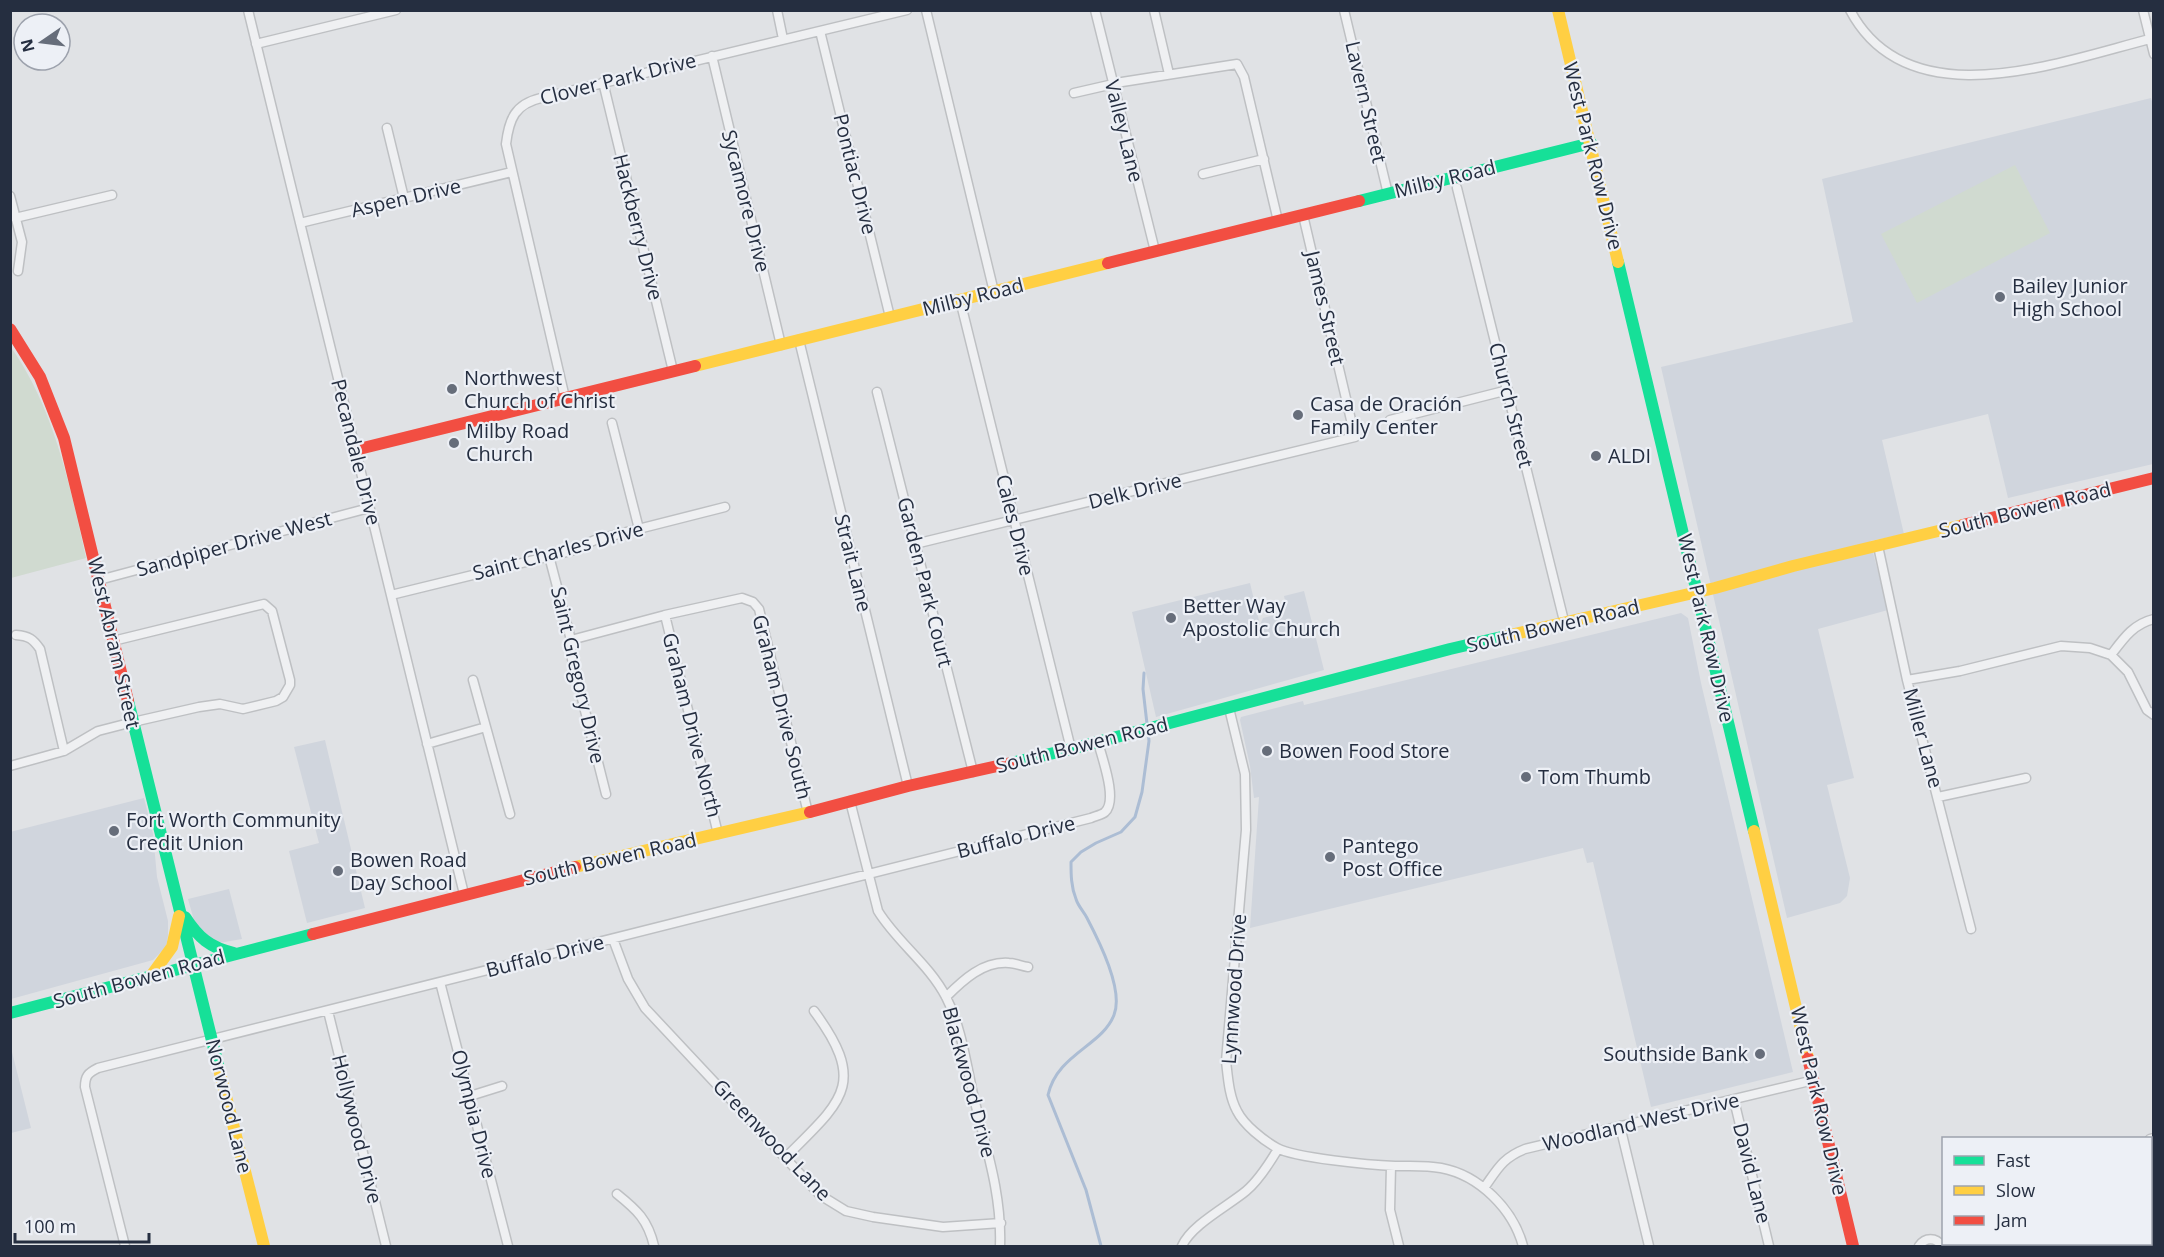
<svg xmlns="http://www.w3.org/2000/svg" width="2164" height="1257" viewBox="0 0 2164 1257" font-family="'Open Sans',sans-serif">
<rect width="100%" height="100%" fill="#e0e2e5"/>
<path fill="#d0d5dd" d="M2151,98L2154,109L2153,464L2008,498L1988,414L1882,440L1904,534L1870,541L1888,610L1818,629L1854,778L1827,785L1850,878L1847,896L1840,903L1787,918L1661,367L1853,322L1822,179Z
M1250,583L1260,625L1263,618L1282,613L1286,605L1284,596L1304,591L1324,670L1156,717L1132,612Z
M1681,613L1688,618L1701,683L1793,1072L1651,1107L1593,862L1587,863L1583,848L1250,928L1259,797L1254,798L1250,766L1240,720L1241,717L1303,701L1304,705Z
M325,740L365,908L307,923L289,851L319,843L294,747Z
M144,798L153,834L157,877L168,921V936L166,947L153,960L11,999L10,832Z
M229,889L242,939L219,943L212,941L195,924L188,899Z
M11,1048L31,1128L11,1133H10Z"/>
<path fill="#d0dad0" d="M2015,165L2050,233L1917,303L1881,234Z
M10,346C54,407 70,486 86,558L11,578Z"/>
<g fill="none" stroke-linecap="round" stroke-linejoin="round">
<path stroke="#acbdd4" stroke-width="3" d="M1144,673L1143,689L1147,724
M1101,1246L1086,1190L1048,1095C1057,1054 1102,1046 1114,1015C1124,990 1099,941 1087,918C1084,912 1078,906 1076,899C1071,887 1071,874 1071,862L1081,852L1096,843L1121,832L1135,817L1142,792L1149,741L1148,731"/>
<g stroke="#bec0c3" stroke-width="11">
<path id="street" d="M248,10L464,894
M777,10L783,39
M926,10L994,292
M1095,10L1155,251
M1154,10L1169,74
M1344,10L1388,194
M1850,10C1908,120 2059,62 2150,39
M2143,10L2154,54
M820,31L890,317
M256,44L396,10
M712,56L781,345
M603,82L673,371
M1074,93L1122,82L1237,64L1244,77L1278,221
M387,128L404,198
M1203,174L1264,159
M1457,188L1564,621
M10,196L22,242L18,271
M15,218L112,195
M300,223L512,172
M960,300L1071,749
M799,340L908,786
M877,392L973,772
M565,398L506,144C509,119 515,104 541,98L907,10
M1390,420L1508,390
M612,423L639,529
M915,544L1355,437L1303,215
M1878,546L1907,680L1971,929
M549,556L571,640L572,659L606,794
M99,580L369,508
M391,595L571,551L595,540L725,507
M665,615L718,834
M16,635C29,636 33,639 40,649L64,751
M571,640L665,615L742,598L753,602L759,609L808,813
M2111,655C2123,639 2133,624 2154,619
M473,680L510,814
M1907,680L1960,671L2061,646L2090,648L2111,655L2128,672L2147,710L2154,715
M1229,708L1245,774L1246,830L1226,1061C1228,1078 1229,1096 1237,1111C1244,1125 1263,1140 1277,1148C1295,1158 1371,1165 1395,1166C1410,1166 1426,1165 1441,1168C1479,1175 1513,1209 1523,1246
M427,744L486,727
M10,766L64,751L98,731L133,722L199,707L220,704L243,709L276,701L283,697L290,685V680L272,611L264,604L113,641
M1938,797L2026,778
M850,801L878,911C897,942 929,964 946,997C961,1026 966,1062 973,1094C985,1145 1002,1193 1000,1246
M613,939L628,979L645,1008L820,1195L846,1211L873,1217L943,1227L1001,1223
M440,982L508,1246
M946,997C963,980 983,961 1009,963C1015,963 1021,966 1028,967
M328,1011L386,1246
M470,1096L502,1086
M1734,1100L1769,1246
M1620,1126L1649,1246
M2150,1139L2154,1138
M786,1157C842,1101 868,1084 814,1011
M1391,1166L1390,1210L1399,1246
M1484,1188C1497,1170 1502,1158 1525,1149L1814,1080
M617,1194C637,1210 648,1220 654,1246
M125,1246L85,1087C85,1076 88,1073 98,1068L1091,818C1095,816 1102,815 1105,812C1118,800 1102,758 1098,742
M1182,1246C1191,1225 1228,1206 1246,1191C1259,1180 1269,1164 1278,1149
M1919,1246C1925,1237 1936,1237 1942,1246"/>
</g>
<use href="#street" stroke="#eff0f2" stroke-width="8"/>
<path stroke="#16e098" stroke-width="12" d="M1359,201L1591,143
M1618,262L1754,831
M128,701L219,1069
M1011,763L1071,749L1450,649L1506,636
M185,917C198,937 210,948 234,953
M10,1013L313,934"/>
<path stroke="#ffcf43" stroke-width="12" d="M1558,10L1618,262
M695,366L1108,263
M1506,636L1715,588L1793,566L1963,525
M1754,831L1808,1058
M575,867L810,812
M151,976L172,947L179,916
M219,1069L264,1246"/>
<path stroke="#f24e42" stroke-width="12" d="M1108,263L1359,201
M10,329L40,377L64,438L128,701
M355,450L695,366
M1963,525L2154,478
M810,812L908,786L1011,763
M313,934L575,867
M1808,1058L1853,1246"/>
</g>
<g fill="#666d7a" stroke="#edf0f6" stroke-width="2">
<circle cx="2000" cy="297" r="6"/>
<circle cx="452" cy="389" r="6"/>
<circle cx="1298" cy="415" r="6"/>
<circle cx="454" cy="443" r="6"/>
<circle cx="1596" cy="456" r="6"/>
<circle cx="1171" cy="618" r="6"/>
<circle cx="1267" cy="751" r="6"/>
<circle cx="1526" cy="777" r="6"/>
<circle cx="114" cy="831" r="6"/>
<circle cx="1330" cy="857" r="6"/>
<circle cx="338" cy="871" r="6"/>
<circle cx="1760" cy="1054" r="6"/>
</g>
<g text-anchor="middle" stroke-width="4.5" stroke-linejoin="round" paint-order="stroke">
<g font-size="20" fill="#252e40" stroke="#edf0f6">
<text transform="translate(618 79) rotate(-14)" y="7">Clover Park Drive</text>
<text transform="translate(1366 102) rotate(77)" y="7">Lavern Street</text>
<text transform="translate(1124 131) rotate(76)" y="7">Valley Lane</text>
<text transform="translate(1593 156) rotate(76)" y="7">West Park Row Drive</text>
<text transform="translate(855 174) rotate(76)" y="7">Pontiac Drive</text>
<text transform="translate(1445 179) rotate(-14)" y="7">Milby Road</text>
<text transform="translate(406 198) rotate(-13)" y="7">Aspen Drive</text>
<text transform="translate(746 201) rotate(76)" y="7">Sycamore Drive</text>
<text transform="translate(638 227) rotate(76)" y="7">Hackberry Drive</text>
<text transform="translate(973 297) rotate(-14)" y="7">Milby Road</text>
<text transform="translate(1325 308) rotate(77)" y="7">James Street</text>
<text transform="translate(1511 405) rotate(76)" y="7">Church Street</text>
<text transform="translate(356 452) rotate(76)" y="7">Pecandale Drive</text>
<text transform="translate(1135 491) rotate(-14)" y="7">Delk Drive</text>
<text transform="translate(2025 510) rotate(-14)" y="7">South Bowen Road</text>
<text transform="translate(1015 525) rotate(76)" y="7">Cales Drive</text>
<text transform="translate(234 544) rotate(-15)" y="7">Sandpiper Drive West</text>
<text transform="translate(558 551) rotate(-15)" y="7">Saint Charles Drive</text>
<text transform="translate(853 563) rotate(76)" y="7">Strait Lane</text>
<text transform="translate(925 582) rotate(76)" y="7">Garden Park Court</text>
<text transform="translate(1553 626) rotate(-13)" y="7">South Bowen Road</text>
<text transform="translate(1706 628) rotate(77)" y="7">West Park Row Drive</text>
<text transform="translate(114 643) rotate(77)" y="7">West Abram Street</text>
<text transform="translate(578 675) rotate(77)" y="7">Saint Gregory Drive</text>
<text transform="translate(782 707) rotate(76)" y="7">Graham Drive South</text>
<text transform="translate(692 725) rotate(76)" y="7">Graham Drive North</text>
<text transform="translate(1923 738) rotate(75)" y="7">Miller Lane</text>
<text transform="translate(1082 745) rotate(-14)" y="7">South Bowen Road</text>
<text transform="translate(1016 837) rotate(-14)" y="7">Buffalo Drive</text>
<text transform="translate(610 859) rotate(-13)" y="7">South Bowen Road</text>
<text transform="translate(545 956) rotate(-14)" y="7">Buffalo Drive</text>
<text transform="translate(139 979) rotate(-15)" y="7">South Bowen Road</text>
<text transform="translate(1234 989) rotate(-86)" y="7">Lynnwood Drive</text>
<text transform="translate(969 1082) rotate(75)" y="7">Blackwood Drive</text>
<text transform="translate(1819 1101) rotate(77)" y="7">West Park Row Drive</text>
<text transform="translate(229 1106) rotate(76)" y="7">Norwood Lane</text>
<text transform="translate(474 1114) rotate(76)" y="7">Olympia Drive</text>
<text transform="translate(1641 1122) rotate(-13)" y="7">Woodland West Drive</text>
<text transform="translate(357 1129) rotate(76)" y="7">Hollywood Drive</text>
<text transform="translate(772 1140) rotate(46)" y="7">Greenwood Lane</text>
<text transform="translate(1752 1173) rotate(76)" y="7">David Lane</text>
</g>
<g font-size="20" fill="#252e40" stroke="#edf0f6" text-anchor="start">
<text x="2012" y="293">Bailey Junior<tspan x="2012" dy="23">High School</tspan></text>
<text x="464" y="385">Northwest<tspan x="464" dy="23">Church of Christ</tspan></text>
<text x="1310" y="411">Casa de Oración<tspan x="1310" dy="23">Family Center</tspan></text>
<text x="466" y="438">Milby Road<tspan x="466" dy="23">Church</tspan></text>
<text x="1608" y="463">ALDI</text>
<text x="1183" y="613">Better Way<tspan x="1183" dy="23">Apostolic Church</tspan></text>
<text x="1279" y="758">Bowen Food Store</text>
<text x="1538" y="784">Tom Thumb</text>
<text x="126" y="827">Fort Worth Community<tspan x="126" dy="23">Credit Union</tspan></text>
<text x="1342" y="853">Pantego<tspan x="1342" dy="23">Post Office</tspan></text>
<text x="350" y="867">Bowen Road<tspan x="350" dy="23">Day School</tspan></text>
<text x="1748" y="1061" text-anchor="end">Southside Bank</text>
</g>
</g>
<rect width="2164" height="1257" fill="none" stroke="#252e40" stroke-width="24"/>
<rect x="1942" y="1137" width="210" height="108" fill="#edf0f6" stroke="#9da2ad" stroke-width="1.5"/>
<rect x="1954" y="1156" width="30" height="9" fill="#16e098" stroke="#9da2ad" stroke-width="1.5"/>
<text x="1996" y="1167" font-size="18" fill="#252e40">Fast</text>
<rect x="1954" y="1186" width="30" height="9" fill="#ffcf43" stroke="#9da2ad" stroke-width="1.5"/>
<text x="1996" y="1197" font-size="18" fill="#252e40">Slow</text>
<rect x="1954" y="1216" width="30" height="9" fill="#f24e42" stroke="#9da2ad" stroke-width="1.5"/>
<text x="1996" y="1227" font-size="18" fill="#252e40">Jam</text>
<g transform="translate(42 42) rotate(256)"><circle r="28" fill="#edf0f6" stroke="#9da2ad" stroke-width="1.5"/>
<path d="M0-4.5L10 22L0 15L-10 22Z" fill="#666d7a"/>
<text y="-9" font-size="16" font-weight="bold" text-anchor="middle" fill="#252e40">N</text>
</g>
<path d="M15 1233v9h134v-9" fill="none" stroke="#252e40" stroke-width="3"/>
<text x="24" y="1233" font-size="18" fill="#252e40" stroke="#edf0f6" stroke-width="4.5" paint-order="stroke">100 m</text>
</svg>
